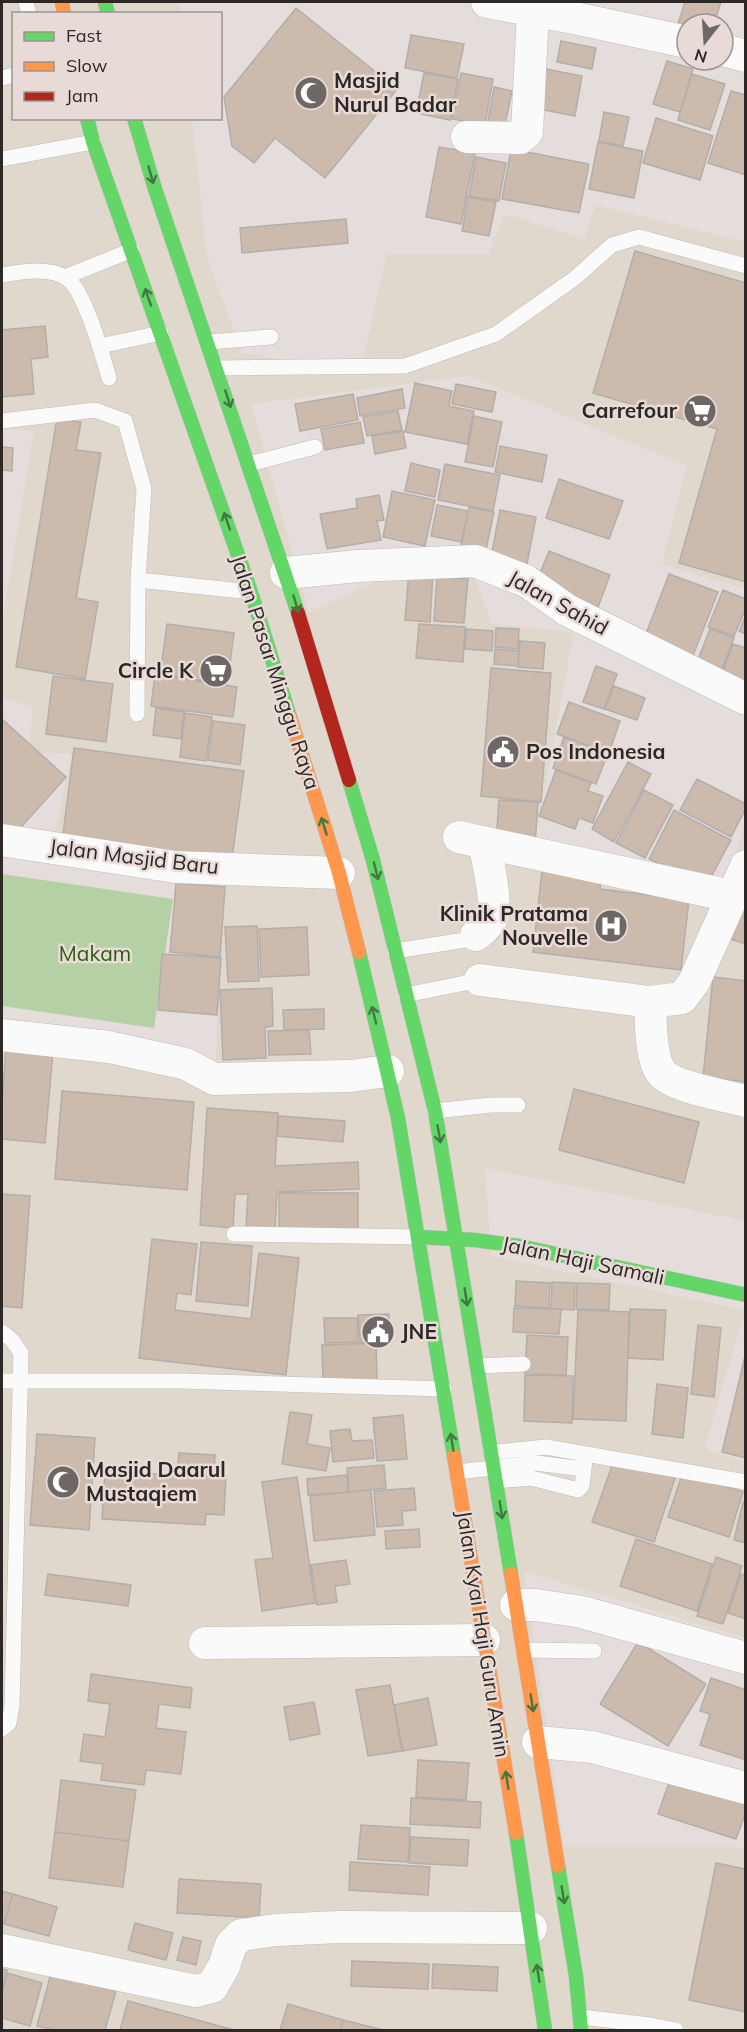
<svg xmlns="http://www.w3.org/2000/svg" width="747" height="2032" viewBox="0 0 747 2032" font-family="Mulish,sans-serif">
<rect width="100%" height="100%" fill="#e4dddb"/>
<path fill="#e0d8cc" d="M2,2H180L181,13L14,14V118L192,119L207,258L242,353L360,372L387,254H489L504,214L584,239L596,205L745,242V589L662,564L687,466L469,376L251,404L309,613L403,568L472,572L492,624L574,632L543,798L539,812L534,858L720,901L743,830L745,831V1221L485,1168L491,1256L745,1310L705,1447L712,1452L745,1462V1638L524,1571L564,1847H739L745,1849V2030H2V1021L216,1060L222,888L49,860L72,754L29,752L33,707L2,697V623L34,431L2,429Z"/>
<path fill="#b5d0a5" d="M2,874L173,899L154,1028L2,1006Z"/>
<path fill="#ccbaad" stroke="#b2aeac" stroke-width="1.5" d="M685,2H721L714,24H687V39L674,36Z
M296,8L397,89L325,178L275,138L254,163L232,146L224,97Z
M411,35L464,44L457,78L405,68Z
M561,41L596,48L592,69L557,62Z
M667,61L693,69L680,112L653,104Z
M546,69L582,76L575,116L539,109Z
M424,73L458,79L450,120L416,113Z
M461,73L493,79L485,125L452,119Z
M692,74L725,84L710,130L678,120Z
M494,87L512,91L504,129L487,126Z
M731,91L746,95V175L708,163Z
M604,112L629,117L623,146L599,141Z
M656,118L713,136L700,180L643,163Z
M598,142L643,151L634,198L589,189Z
M439,147L475,153L461,224L426,217Z
M511,149L589,164L579,213L502,199Z
M476,157L506,163L499,201L469,196Z
M468,197L496,202L489,236L462,231Z
M346,219L348,243L242,253L240,228Z
M635,251L746,283V582L679,563L717,429L593,393Z
M45,326L48,357L31,359L34,394L2,397V330Z
M415,383L452,391L449,406L474,411L467,444L405,432Z
M456,384L496,392L492,412L452,404Z
M402,389L405,408L360,416L357,398Z
M353,394L358,420L300,431L295,404Z
M398,411L402,430L367,436L363,417Z
M474,416L502,422L493,467L465,462Z
M57,418L81,422L76,450L101,453L76,598L98,602L85,679L16,667Z
M360,422L364,443L325,450L321,429Z
M403,431L406,448L375,454L372,436Z
M500,446L547,455L542,482L495,472Z
M2,447L13,448L12,471L2,470Z
M411,463L440,470L435,497L405,491Z
M445,464L500,475L493,511L438,500Z
M559,479L623,501L609,539L546,518Z
M392,491L435,500L425,546L383,537Z
M379,495L384,520L377,521L381,540L327,549L320,514L357,508L356,499Z
M437,505L468,511L462,542L431,536Z
M469,507L494,512L484,559L459,554Z
M500,510L536,517L526,569L490,562Z
M549,551L610,575L598,607L536,583Z
M409,571L433,573L430,622L405,620Z
M669,574L718,592L690,663L642,644Z
M437,577L468,579L464,623L434,621Z
M723,590L746,599V608L734,636L708,627Z
M746,615V634L739,631Z
M167,624L234,633L227,684L160,675Z
M419,624L465,627L463,662L416,658Z
M496,628L519,629L518,649L495,647Z
M466,629L493,631L492,651L465,649Z
M710,629L734,638L717,682L693,672Z
M520,641L545,643L543,669L518,667Z
M733,644L746,648V679L741,690L719,682Z
M495,649L519,651L518,666L494,664Z
M596,666L617,674L604,709L583,702Z
M491,668L551,673L541,802L481,796Z
M155,675L237,687L233,717L151,706Z
M53,676L113,684L106,742L46,734Z
M614,686L645,698L637,720L605,709Z
M569,702L620,721L609,753L557,734Z
M156,708L184,712L181,739L153,735Z
M185,713L212,717L206,761L180,757Z
M2,719L66,777L14,835L2,824Z
M213,721L245,725L240,765L208,760Z
M564,737L608,753L596,784L553,768Z
M74,748L244,771L231,865L62,842Z
M628,762L651,774L614,842L592,829Z
M556,770L591,783L588,791L603,796L593,823L579,818L575,829L539,816Z
M697,779L746,804V808L731,837L680,810Z
M644,790L673,805L645,858L616,843Z
M499,800L538,802L535,844L496,842Z
M674,810L731,840L705,888L649,859Z
M542,870L601,877L600,889L689,900L681,970L533,952Z
M176,883L225,887L220,957L170,952Z
M738,910L746,912V944L730,939Z
M257,926L259,981L228,982L225,927Z
M307,927L309,975L261,977L259,929Z
M162,954L221,958L217,1015L158,1010Z
M713,977L746,981V1082L703,1077Z
M272,988L273,1026L265,1027L266,1058L223,1060L220,990Z
M324,1009V1029L284,1030L283,1010Z
M309,1030L311,1054L269,1055L268,1031Z
M6,1047L53,1051L45,1143L2,1139V1103Z
M574,1089L699,1122L684,1183L559,1150Z
M62,1091L194,1102L187,1190L55,1179Z
M207,1108L278,1113L275,1166L358,1162L359,1189L277,1192L275,1231L246,1228L248,1194H235L233,1228L200,1225Z
M279,1116L345,1121L343,1142L277,1136Z
M279,1193H358V1230L279,1229Z
M2,1194L30,1196L22,1308L2,1306Z
M152,1239L197,1244L191,1295L177,1293L175,1310L251,1319L259,1253L299,1258L286,1375L139,1358Z
M201,1242L252,1246L248,1306L196,1301Z
M516,1281L550,1283L549,1308L515,1306Z
M552,1282L575,1283L574,1310L551,1309Z
M577,1283L610,1284L609,1310L576,1309Z
M514,1308L561,1309L559,1334L513,1332Z
M630,1309L666,1310L663,1360L628,1358Z
M578,1310L629,1312L626,1421L573,1419Z
M389,1314L390,1341L360,1342L358,1315Z
M324,1318H357L358,1342L325,1343Z
M698,1325L721,1328L714,1397L691,1394Z
M527,1335L568,1337L566,1375L525,1374Z
M376,1343L377,1381L323,1382L322,1345Z
M746,1352V1458L722,1452Z
M525,1375L573,1376L572,1423L524,1421Z
M657,1384L688,1388L683,1438L652,1434Z
M290,1412L312,1415L307,1444L330,1448L326,1471L282,1464Z
M403,1415L407,1459L377,1461L373,1418Z
M350,1429L352,1441L372,1440L374,1458L333,1462L330,1431Z
M37,1434L95,1438L89,1530L30,1525Z
M179,1453L215,1455L214,1474L226,1475L224,1515L206,1514L205,1525L102,1519L105,1471L177,1475Z
M613,1463L676,1475L654,1542L592,1522Z
M384,1465L386,1488L349,1492L347,1468Z
M683,1472L743,1492L729,1537L668,1517Z
M347,1475L348,1492L308,1495L307,1479Z
M297,1477L315,1603L262,1611L255,1560L273,1558L262,1482Z
M414,1488L416,1510L402,1511L403,1525L377,1527L374,1491Z
M371,1490L375,1535L314,1541L310,1496Z
M743,1502H746V1543L734,1540Z
M419,1529L420,1547L386,1549L385,1531Z
M636,1539L712,1564L697,1611L620,1586Z
M716,1557L742,1566L723,1624L697,1616Z
M346,1560L350,1584L335,1586L337,1602L317,1605L311,1565Z
M48,1574L131,1585L128,1606L45,1595Z
M741,1574L746,1576V1619L728,1613Z
M638,1642L706,1684L668,1746L600,1704Z
M91,1674L192,1688L190,1708L159,1704L156,1728L186,1732L181,1774L146,1770L144,1785L101,1780L103,1764L80,1761L84,1734L105,1737L110,1704L88,1701Z
M711,1678L746,1690V1760L700,1745L710,1714L700,1711Z
M390,1685L402,1751L368,1756L356,1690Z
M428,1698L437,1745L403,1751L394,1705Z
M314,1702L320,1734L290,1740L284,1707Z
M418,1760L469,1763L466,1800L416,1797Z
M671,1777L746,1801V1812L736,1839L658,1814Z
M61,1780L136,1790L129,1841L55,1832Z
M411,1798L481,1802L480,1828L410,1824Z
M361,1825L410,1828L408,1862L358,1859Z
M55,1832L129,1841L123,1887L49,1878Z
M411,1837L469,1840L467,1866L409,1863Z
M350,1862L430,1867L428,1895L349,1890Z
M716,1863L746,1869V2012L689,2000Z
M179,1879L261,1884L259,1918L177,1913Z
M2,1891L13,1894L4,1924L2,1923Z
M13,1894L57,1907L49,1936L4,1924Z
M135,1923L173,1933L166,1960L128,1950Z
M183,1937L201,1941L196,1965L177,1960Z
M352,1961L429,1964L428,1989L351,1986Z
M433,1964L498,1967L497,1991L432,1988Z
M2,1969L7,1970L2,1992Z
M7,1973L42,1983L30,2026L2,2018V1995Z
M51,1973L116,1991L105,2030H54L37,2026Z
M128,2001L234,2030H120Z
M288,2004L343,2020L340,2030H280Z
M343,2020L383,2030H340Z"/>
<g fill="none" stroke-linecap="round" stroke-linejoin="round">
<g stroke="#c0bbb9" stroke-width="16">
<path id="lane" d="M26,2L29,14
M2,78L14,75
M2,159L93,142
M2,275C20,272 47,267 65,277C84,287 103,357 109,378
M65,277L132,250
M208,342L271,337
M100,346L161,333
M217,368L405,366L496,334L575,278L612,245L639,237L746,266
M2,421L95,410L125,421L144,489L138,580L137,714
M249,464L315,447
M138,580L251,592
M395,951L465,940L476,935
M406,995L480,980
M435,1111L491,1105H518
M234,1234L419,1237
M2,1332L12,1340L21,1353L12,1706L9,1723L2,1729
M478,1366L523,1364
M2,1381H181L444,1389
M491,1451L497,1452L546,1447L746,1482
M457,1472L536,1463L584,1469
M496,1481L531,1478L578,1490L582,1486L585,1460
M524,1650L594,1651
M581,2017L650,2025L676,2030"/>
</g>
<g stroke="#c0bbb9" stroke-width="33">
<path id="street" d="M487,2L574,18L687,42
M723,50L746,56
M467,137L520,138L527,132L533,11
M286,573L358,566L475,561L526,581L567,610L746,699
M459,837L731,896
M2,840L175,867L339,873
M476,935C482,930 489,925 492,918C498,905 487,857 484,842
M480,980L650,1002C651,1020 650,1058 661,1072C672,1087 726,1096 746,1101
M650,1002L682,998L694,982L746,866
M2,1035L109,1047L186,1064L214,1079L350,1076L388,1071
M516,1605H536L582,1612L746,1658
M205,1643L484,1640
M538,1742L592,1747L746,1788
M2,1950L196,1991L212,1987L224,1966L231,1945L241,1935L276,1930L339,1927L531,1928"/>
</g>
<g stroke="#c0bbb9" stroke-width="15">
<path id="fast" d="M105,2L108,14
M87,118L93,142L251,592L290,717
M134,118L155,189L298,613
M349,780L373,860L435,1111L511,1574
M359,952L398,1118L454,1456
M419,1237L475,1240L519,1246L746,1295
M516,1833L545,2030
M558,1866L576,1976L581,2030"/>
</g>
<g stroke="#c0bbb9" stroke-width="15">
<path id="slow" d="M62,2L64,14
M290,717L339,873L359,952
M454,1456L516,1833
M511,1574L558,1866"/>
</g>
<g stroke="#c0bbb9" stroke-width="15">
<path id="jam" d="M298,613L349,780"/>
</g>
<use href="#lane" stroke="#fbfafa" stroke-width="15"/>
<use href="#street" stroke="#fbfafa" stroke-width="32"/>
<use href="#fast" stroke="#63d668" stroke-width="14"/>
<use href="#slow" stroke="#ff974d" stroke-width="14"/>
<use href="#jam" stroke="#b3261e" stroke-width="14"/>
</g>
<defs><path id="oneway-shaft" d="M-6 0H5M1.5-3L5.5 0L1.5 3" fill="none" stroke-width="1.6" stroke-linecap="round" stroke-linejoin="round" transform="scale(1.5)"/></defs>
<g stroke="#457644">
<use href="#oneway-shaft" transform="translate(151 175) rotate(74)"/>
<use href="#oneway-shaft" transform="translate(148 297) rotate(-109)"/>
<use href="#oneway-shaft" transform="translate(228 399) rotate(72)"/>
<use href="#oneway-shaft" transform="translate(227 521) rotate(-109)"/>
<use href="#oneway-shaft" transform="translate(296 604) rotate(73)"/>
<use href="#oneway-shaft" transform="translate(324 826) rotate(-107)"/>
<use href="#oneway-shaft" transform="translate(376 871) rotate(76)"/>
<use href="#oneway-shaft" transform="translate(374 1015) rotate(-104)"/>
<use href="#oneway-shaft" transform="translate(439 1134) rotate(80)"/>
<use href="#oneway-shaft" transform="translate(466 1297) rotate(81)"/>
<use href="#oneway-shaft" transform="translate(452 1442) rotate(-99)"/>
<use href="#oneway-shaft" transform="translate(501 1510) rotate(81)"/>
<use href="#oneway-shaft" transform="translate(532 1703) rotate(81)"/>
<use href="#oneway-shaft" transform="translate(507 1780) rotate(-99)"/>
<use href="#oneway-shaft" transform="translate(563 1895) rotate(81)"/>
<use href="#oneway-shaft" transform="translate(538 1973) rotate(-99)"/>
</g>
<defs>
<g id="mosque-disc" transform="scale(1.725)"><circle r="9.5" fill="#6d6765" stroke="#e8dbd7"/><path d="M3.5-4.9A6 6 0 1 0 3.5 4.9A5 5 0 1 1 3.5-4.9Z" fill="#fff"/></g>
<g id="supermarket-disc" transform="scale(1.725)"><circle r="9.5" fill="#6d6765" stroke="#e8dbd7"/><path d="M-6-5.5h2.5l.6 2H6L4.5 2H-2.5L-4.4-4H-6ZM-1.5 3.2a1.3 1.3 0 1 0 .1 0ZM3 3.2a1.3 1.3 0 1 0 .1 0Z" fill="#fff"/></g>
<g id="civic-disc" transform="scale(1.725)"><circle r="9.5" fill="#6d6765" stroke="#e8dbd7"/><path d="M-.6-6.5H3V-4.5H.6V-3L4-1V1h2V6H-6V1h2V-1L-.6-3ZM-1.2 2.5V6h2.4V2.5Z" fill="#fff"/></g>
<g id="hospital-disc" transform="scale(1.725)"><circle r="9.5" fill="#6d6765" stroke="#e8dbd7"/><path d="M-5-5h3v3.5h4V-5h3V5h-3V1.5h-4V5h-3Z" fill="#fff"/></g>
</defs>
<g fill-rule="evenodd">
<use href="#mosque-disc" x="311" y="93"/>
<use href="#supermarket-disc" x="700" y="411"/>
<use href="#supermarket-disc" x="216" y="671"/>
<use href="#civic-disc" x="503" y="752"/>
<use href="#hospital-disc" x="611" y="926"/>
<use href="#civic-disc" x="378" y="1332"/>
<use href="#mosque-disc" x="63" y="1482"/>
</g>
<g text-anchor="middle" stroke-width="5" stroke-linejoin="round" paint-order="stroke">
<g font-size="21" font-weight="bold" fill="#2d2826" stroke="#e8dbd7" text-anchor="start">
<text x="334" y="88">Masjid<tspan x="334" dy="24">Nurul Badar</tspan></text>
<text x="677" y="418" text-anchor="end">Carrefour</text>
<text x="193" y="678" text-anchor="end">Circle K</text>
<text x="526" y="759">Pos Indonesia</text>
<text x="588" y="921" text-anchor="end">Klinik Pratama<tspan x="588" dy="24">Nouvelle</tspan></text>
<text x="401" y="1339">JNE</text>
<text x="86" y="1477">Masjid Daarul<tspan x="86" dy="24">Mustaqiem</tspan></text>
</g>
<g font-size="21" fill="#2d2826" stroke="#e8dbd7">
<text transform="translate(558 603) rotate(29)" y="7">Jalan Sahid</text>
<text transform="translate(275 672) rotate(72)" y="7">Jalan Pasar Minggu Raya</text>
<text transform="translate(134 857) rotate(7)" y="7">Jalan Masjid Baru</text>
<text transform="translate(583 1261) rotate(12)" y="7">Jalan Haji Samali</text>
<text transform="translate(483 1634) rotate(81)" y="7">Jalan Kyai Haji Guru Amin</text>
</g>
<g font-size="21" fill="#2a5e0c" stroke="#e8dbd7">
<text x="95" y="961">Makam</text>
</g>
</g>
<rect width="747" height="2032" fill="none" stroke="#2d2826" stroke-width="6"/>
<rect x="12" y="12" width="210" height="108" fill="#e8dbd7" stroke="#9d9390" stroke-width="1.5"/>
<rect x="24" y="32" width="30" height="9" fill="#63d668" stroke="#9d9390" stroke-width="1.5"/>
<text x="66" y="42" font-size="18" fill="#2d2826">Fast</text>
<rect x="24" y="62" width="30" height="9" fill="#ff974d" stroke="#9d9390" stroke-width="1.5"/>
<text x="66" y="72" font-size="18" fill="#2d2826">Slow</text>
<rect x="24" y="92" width="30" height="9" fill="#b3261e" stroke="#9d9390" stroke-width="1.5"/>
<text x="66" y="102" font-size="18" fill="#2d2826">Jam</text>
<g transform="translate(705 42) rotate(197)"><circle r="28" fill="#e8dbd7" stroke="#9d9390" stroke-width="1.5"/>
<path d="M0-4.5L10 22L0 15L-10 22Z" fill="#6d6765"/>
<text y="-9" font-size="16" font-weight="bold" text-anchor="middle" fill="#2d2826">N</text>
</g>
</svg>
